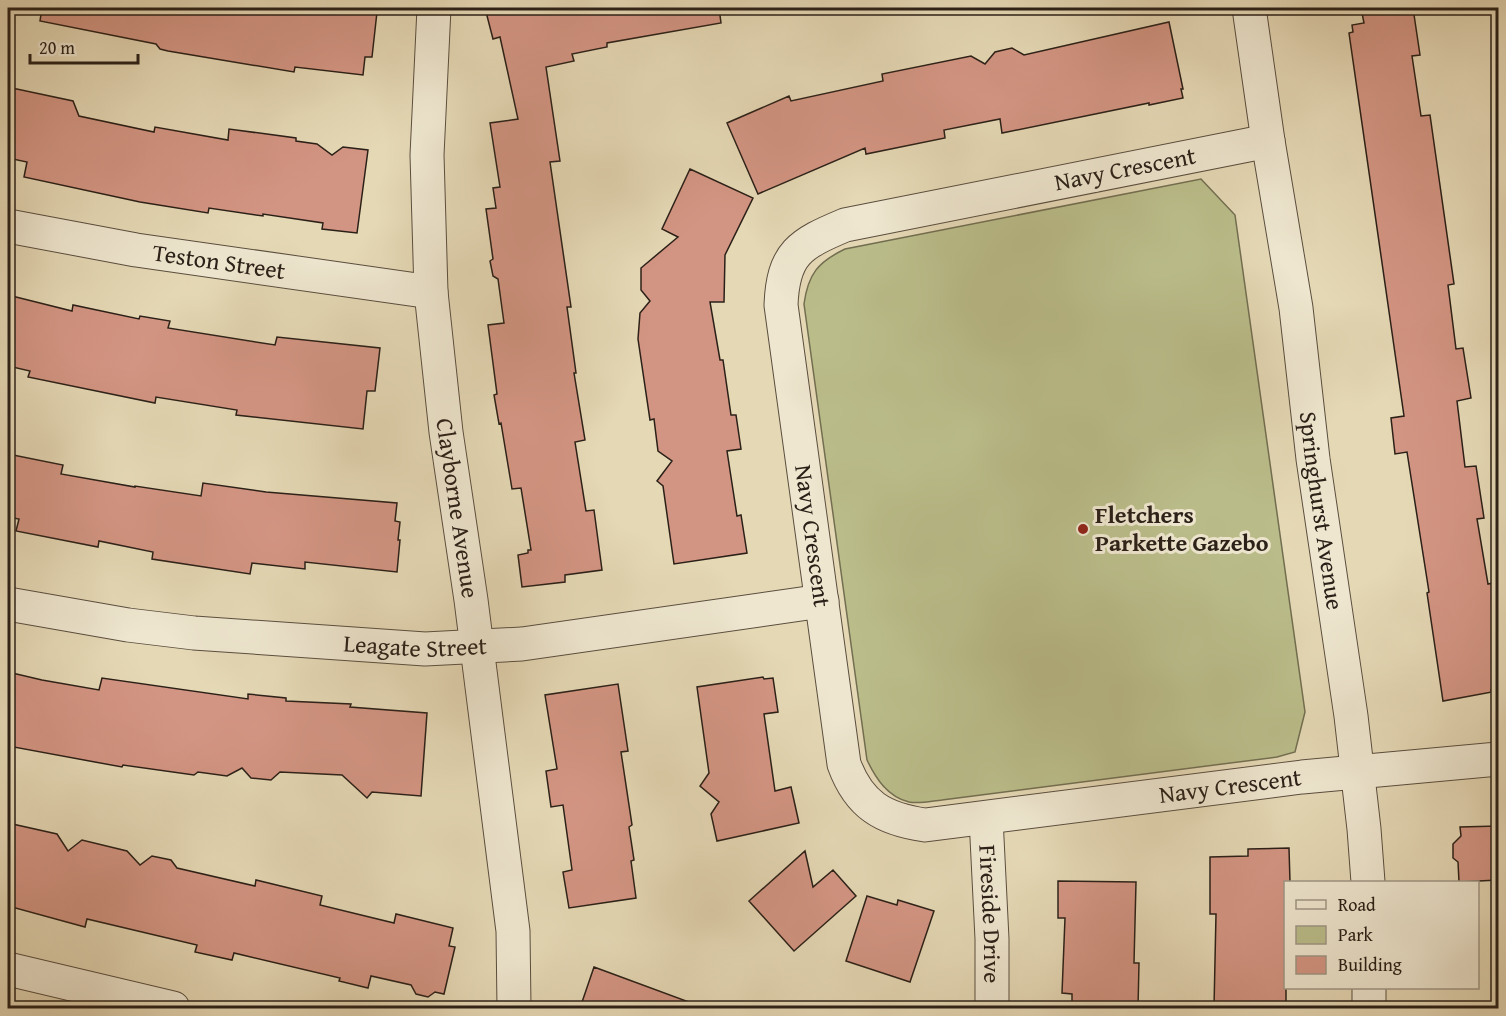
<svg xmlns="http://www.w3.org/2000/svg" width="1506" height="1016" viewBox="0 0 1506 1016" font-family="'Gentium Book Plus',serif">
<rect width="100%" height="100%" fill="#e5d8b5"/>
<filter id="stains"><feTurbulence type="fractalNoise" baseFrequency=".00333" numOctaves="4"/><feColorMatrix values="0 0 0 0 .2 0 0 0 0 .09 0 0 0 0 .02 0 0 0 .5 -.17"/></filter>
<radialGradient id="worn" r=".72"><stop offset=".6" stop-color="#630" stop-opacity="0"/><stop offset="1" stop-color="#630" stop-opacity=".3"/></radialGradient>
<path fill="#babd8a" stroke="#726e51" stroke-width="1.5" d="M1201,179L1235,215L1305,712L1295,752L1277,757L942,800C932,801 919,804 909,802C888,797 876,779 867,760L804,304C808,274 818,262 845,249Z"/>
<path fill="#d39583" stroke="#2b2018" stroke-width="1.5" d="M42,8H367V11L377,12L372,57H365L363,75L295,67L294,72L168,51L160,49L156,44L40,21Z
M485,8H719L721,23L607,43V47L572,54L574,61L546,67L560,161L550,162L571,307H567L576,373H574L585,440L575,442L586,511L594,510L602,570L565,575V582L522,587L518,555L528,553V550H531L521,488L512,489L501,423L499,424L494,395L497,394L488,325L504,323L498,279L493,276L490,261L493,259L486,209L496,208L493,188L500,187L490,123L518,119L500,37L493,39Z
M1361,8H1413L1420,55L1412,56L1421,116L1430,115L1454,284L1448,285L1456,349L1463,348L1471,398L1457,401L1465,467L1476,466L1484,518L1477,519L1488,584L1493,583L1498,622V689L1491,690L1492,692L1443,701L1427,593L1429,592L1407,452L1395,454L1391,418L1404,416L1349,33L1353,32L1352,25L1364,23Z
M1169,22L1183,89H1181L1183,98L1149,105V103L1002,133L1000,119L944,130L945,138L866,154L865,148L758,194L727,123L789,96L791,101L883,81L882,74L971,56L985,64L995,52L1012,48L1024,55Z
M12,88L73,101L79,116L154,132L155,127L228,140L229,129L296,138V141L317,144L332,155L343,147L368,150L357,233L322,229L323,223L263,214V216L209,208L208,213L140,202L24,177L27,162L8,158V109Z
M690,169L753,198L725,255L724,302H710L720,360H723L731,415H736L741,449L727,451L737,516L741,515L747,553L674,564L663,486L657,481L672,461L658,451L654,419L650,420L638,339L640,313L650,301L641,290V268L678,237L662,229Z
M8,295L72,311L73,305L139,319L140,316L170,321L168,328L275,345L277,337L380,348L375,391H367L363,429L236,415L237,410L156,397L155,403L28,377L30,371L8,366Z
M8,454L63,465L61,474L135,487V486L201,496L203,483L266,492L397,503L395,521L400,522L398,540H400L397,572L305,562V569L252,563L250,574L152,559L153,552L99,541L98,547L16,531L19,519L8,517Z
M8,672L42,680L99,690L102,678L248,699V694L286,698V701L351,704L350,707L427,713L421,796L372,792L367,798L342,775L280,772L271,780L251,778L242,768L227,776L198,772L194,775L123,765L122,767L8,746Z
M763,677L764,679L773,678L778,712L764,714L775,791L791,787L799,823L717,841L711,814L719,802L700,786L709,773L697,687Z
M618,684L628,751L621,752L632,825L629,827L634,860L631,861L636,898L569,908L563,872L572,870L563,805L551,807L546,771L557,769L545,695Z
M8,823L57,834L68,851L82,840L127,851L140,865L152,856L171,860L177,868L255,886L256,880L322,896L320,905L394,923L396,914L453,928L449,946L455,947L444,994L435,992L428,997L416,994L411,985L371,976L368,988L339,981L340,978L234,953L232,960L195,952L197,945L87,919L85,927L8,906Z
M1498,826V880L1459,882L1458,862L1453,858V844L1461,836L1460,827Z
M1289,848L1290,882H1286V1008H1214L1216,914H1210V857L1248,856V849Z
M805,851L813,887L833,870L856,896L794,951L749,901Z
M1058,881L1136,882L1134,963H1139L1138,1008H1072V994L1062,993L1065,918H1058Z
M867,896L897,905L898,900L934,911L910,982L846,961Z
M594,967L697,1005V1008H580Z"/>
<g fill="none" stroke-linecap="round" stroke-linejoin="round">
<g stroke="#5a4e3f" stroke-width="35">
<g id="minor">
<path id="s1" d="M434,8L427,155L431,292L446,432L471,600L513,931L514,1008"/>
<path id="s2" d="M1249,8L1268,141L1296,308L1313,459L1351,716L1364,829L1368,882"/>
<path id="s3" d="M1268,141L845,225C800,244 783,253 781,305L844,764C859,805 883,819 925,825L1302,777L1498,759"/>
<path id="s4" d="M8,226L136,250L431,292"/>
<path id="s5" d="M8,604L128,625L194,633L425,649L522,644L822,601"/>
<path id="s6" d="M986,818L992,939V1008"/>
<path d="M8,969L173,1008"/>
<path d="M1369,988V1008"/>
</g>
</g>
<use href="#minor" stroke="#eee6cf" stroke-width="33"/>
</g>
<circle fill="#8f2418" stroke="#eee6cf" stroke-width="2" cx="1083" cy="529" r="6"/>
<g text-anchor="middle" stroke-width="6" stroke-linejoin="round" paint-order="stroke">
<g font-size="24" fill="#2b2018" stroke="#eee6cf">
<text transform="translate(1125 169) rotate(-11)" y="8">Navy Crescent</text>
<text dy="8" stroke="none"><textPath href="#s4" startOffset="214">Teston Street</textPath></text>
<text dy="8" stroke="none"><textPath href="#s1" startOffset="502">Clayborne Avenue</textPath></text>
<text dy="8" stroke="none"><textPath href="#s2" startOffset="508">Springhurst Avenue</textPath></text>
<text dy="8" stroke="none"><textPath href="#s3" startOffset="776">Navy Crescent</textPath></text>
<text dy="8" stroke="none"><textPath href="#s5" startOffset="410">Leagate Street</textPath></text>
<text dy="8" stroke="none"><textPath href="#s3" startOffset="1422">Navy Crescent</textPath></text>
<text dy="8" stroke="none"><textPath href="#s6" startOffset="96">Fireside Drive</textPath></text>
</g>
<g font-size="24" font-weight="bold" fill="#2b2018" stroke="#eee6cf" text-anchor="start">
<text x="1095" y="523">Fletchers<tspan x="1095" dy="28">Parkette Gazebo</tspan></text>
</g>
</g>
<rect width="1506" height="1016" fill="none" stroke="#e5d8b5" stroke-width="30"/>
<rect x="9" y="9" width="1488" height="998" fill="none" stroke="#2b2018" stroke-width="3"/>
<rect x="15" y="15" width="1476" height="986" fill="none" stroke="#2b2018" stroke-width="1.5"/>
<rect x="1284" y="881" width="195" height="108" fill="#eee6cf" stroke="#a09786" stroke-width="1.5"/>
<rect x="1296" y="900" width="30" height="9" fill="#eee6cf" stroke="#a09786" stroke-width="1.5"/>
<text x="1338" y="911" font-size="18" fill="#2b2018">Road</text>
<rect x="1296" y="926" width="30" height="18" fill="#babd8a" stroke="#a09786" stroke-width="1.5"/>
<text x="1338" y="941" font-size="18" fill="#2b2018">Park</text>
<rect x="1296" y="956" width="30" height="18" fill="#d39583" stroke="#a09786" stroke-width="1.5"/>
<text x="1338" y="971" font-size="18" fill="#2b2018">Building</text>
<path d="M30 54v9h108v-9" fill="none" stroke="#2b2018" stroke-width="3"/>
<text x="39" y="54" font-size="18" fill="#2b2018" stroke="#eee6cf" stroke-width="4.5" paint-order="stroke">20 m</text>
<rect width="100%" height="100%" filter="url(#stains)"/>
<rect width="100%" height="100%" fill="url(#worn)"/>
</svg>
